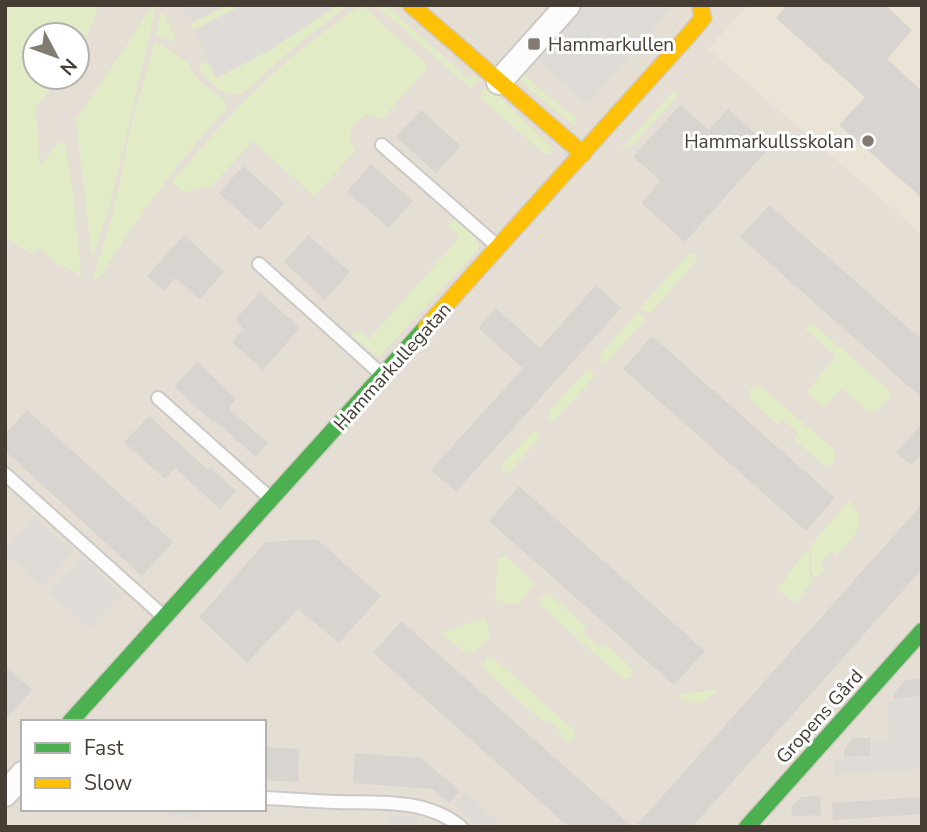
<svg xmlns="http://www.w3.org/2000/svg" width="927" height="832" viewBox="0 0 927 832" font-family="'Nunito Sans',sans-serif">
<rect width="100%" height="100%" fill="#f0ede8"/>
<path fill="#e5ded5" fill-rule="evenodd" d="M98,5H749L709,49L922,234V827H5V238L35,255L38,150L35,106L62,77H77V52L89,32ZM23,722H264V809H23Z"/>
<path fill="#ece3d7" d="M749,5H922V234L708,49Z"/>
<path fill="#e1ebc6" d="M5,5H98L89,32L77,52V35H35V77H62L35,106L40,166L58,143L62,142L65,145L73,193L81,275L54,262L38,246L36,255L5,238Z
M153,5H156L155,12L111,201L92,259L76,120Z
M228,5H242L194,30L191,23Z
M337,5H348L291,50L244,92C227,99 210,85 200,71L201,62L210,65L217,78C259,57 299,33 337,5Z
M376,5H386L466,77L477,76L479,80L472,88L469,87Z
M362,6L428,65L427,69L382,119L366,115C352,122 345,137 355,151L314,196L253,141L212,185L191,190L186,194L172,182C205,143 239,104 278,69C302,48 328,29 354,10Z
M162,10L175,37L174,42L155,34Z
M155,41L186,61L199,81L223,99L228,107C180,160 138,214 102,275L96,278L94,273L112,218L131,127Z
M524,75L576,119L575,127L520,81Z
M487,85L553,149L547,155L544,153L481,99V93Z
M673,91L678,95L637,141L622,151L621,150Z
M455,220L478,240V250L378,358L351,335L357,330L369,339L460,237L448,226Z
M690,253L695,254L696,261L650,314L640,308Z
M638,312L645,319L607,362L603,363L599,358L602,353Z
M810,324L814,325L890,391L891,396L878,410L869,412L842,388L824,407L806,392L836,357L805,329Z
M587,370L592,371L594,375L592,379L555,420H550L548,412Z
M759,385L834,450L835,456L831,464L824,466L794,439L798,433L783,420L778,425L751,400L749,396L750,389Z
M536,430L541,436L512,469L507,472L504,471L502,465L528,436Z
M849,501C872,522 852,538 837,556L831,551L820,564L825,569L817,578L811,573V545Z
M809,547V573L813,581L795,603L777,590Z
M506,556L533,582V585L519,604H508L495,599L498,558Z
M550,595L586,627L582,631L600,648L605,644L632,668L631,678L623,679L539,604L543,596Z
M483,618L487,622L490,636C483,643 476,653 466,653L441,633Z
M488,657L493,658L573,729L576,736L569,743L560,736L562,733L547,719L543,722L490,675L483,665Z
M718,689C706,703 691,709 677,695Z"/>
<path fill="#dfdcd8" d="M182,5H228L191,23Z
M242,5H336L267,52L216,78L194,30Z
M583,5H669L671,8L587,104L536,59Z
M34,517L73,551L42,586L5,553V549Z
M81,558L121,593L90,628L50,593Z
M922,697V769L834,775V760L872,757L873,739L889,740L887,701Z
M465,792L503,827H478L454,805Z
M150,809H203L202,820L166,816V812Z
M389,815L419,817V827H388Z"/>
<path fill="#d8d4cf" d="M787,5H885L912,30L887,59L922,91V198L839,125L865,97L776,18Z
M680,105L709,130L728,109L770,147L685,242L641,203L661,181L633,157Z
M421,110L461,146L436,173L396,137Z
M371,164L413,201L389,228L347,192Z
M243,166L285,203L260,230L219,193Z
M769,205L922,340V398L740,237Z
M184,235L224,272L200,299L175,278L164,291L147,276Z
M308,235L350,272L325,300L284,262Z
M596,285L621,308L456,492L431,470L523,368L478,328L496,308L540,348Z
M260,292L300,328L263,370L232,342L244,329L235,320Z
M652,336L835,498L806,531L623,369Z
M198,362L236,399L228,408L268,443L256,457L215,421L213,423L174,386Z
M27,410L173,542L142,576L5,451V434Z
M149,416L208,470L210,467L236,491L220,509L175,468L165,479L124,442Z
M922,424V453L911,465L896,452Z
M519,486L705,651L674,685L489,521Z
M922,504V569L843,658L692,827H635Z
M317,539L381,596L339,643L298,609L247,663L199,617L266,542Z
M401,621L633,827H569L373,653Z
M5,665L32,690L5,720Z
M922,678V696L894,699L893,694L906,680Z
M853,738H870L871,756L844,757V749Z
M264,747L299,749L298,782L264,780Z
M355,753L421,758L460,791L449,803L432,789L353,783Z
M820,796L821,815L792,816L791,807L801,797Z
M922,797V814L833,820L832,803Z"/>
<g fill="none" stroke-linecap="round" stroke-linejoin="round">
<g stroke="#ccc9c4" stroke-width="16">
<path id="lane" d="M382,145L496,245
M259,264L380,373
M158,398L270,498
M5,474L162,615
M264,798C288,799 311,801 335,802C378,803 426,798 461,827"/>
</g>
<g stroke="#ccc9c4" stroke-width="28">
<path id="street" d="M499,82L568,5
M5,794L23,774"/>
</g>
<g stroke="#d1cac0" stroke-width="19">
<path id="fast" d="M70,722L426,327
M747,827L922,631"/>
</g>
<g stroke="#d1cac0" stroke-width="19">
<path id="slow" d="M411,5L583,154
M426,327L686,38L703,18L700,5"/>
</g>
<use href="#lane" stroke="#fdfcfc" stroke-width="12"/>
<use href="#street" stroke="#fdfcfc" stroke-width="24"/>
<use href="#fast" stroke="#4caf50" stroke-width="16"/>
<use href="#slow" stroke="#ffc107" stroke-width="16"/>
</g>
<g fill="#827b73" stroke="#fff" stroke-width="2.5">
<rect x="527" y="37" width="14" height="14" rx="3.5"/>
<circle cx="868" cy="141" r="7"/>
</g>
<g text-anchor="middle" stroke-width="6" stroke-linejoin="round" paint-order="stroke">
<g font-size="19" fill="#463d34" stroke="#fff" text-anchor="start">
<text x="548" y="51">Hammarkullen</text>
<text x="854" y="148" text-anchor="end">Hammarkullsskolan</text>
</g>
<g font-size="19" fill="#463d34" stroke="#fff">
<text transform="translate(392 366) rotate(-48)" y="7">Hammarkullegatan</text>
<text transform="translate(819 716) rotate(-48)" y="7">Gropens Gård</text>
</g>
</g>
<rect width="927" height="832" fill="none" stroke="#463d34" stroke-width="14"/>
<rect x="21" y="720" width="245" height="91" fill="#ffffff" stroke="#b5b1ae" stroke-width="2"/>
<rect x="35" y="743" width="35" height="10" fill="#4caf50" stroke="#b5b1ae" stroke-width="2"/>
<text x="84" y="755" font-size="21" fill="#463d34">Fast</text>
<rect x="35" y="778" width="35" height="10" fill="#ffc107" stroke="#b5b1ae" stroke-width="2"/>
<text x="84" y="790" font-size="21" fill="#463d34">Slow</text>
<g transform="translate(56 56) rotate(131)"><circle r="33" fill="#ffffff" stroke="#b5b1ae" stroke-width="2"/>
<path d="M0-5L12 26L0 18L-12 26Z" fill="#827b73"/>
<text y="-10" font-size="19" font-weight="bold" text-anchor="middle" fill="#463d34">N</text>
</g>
</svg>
